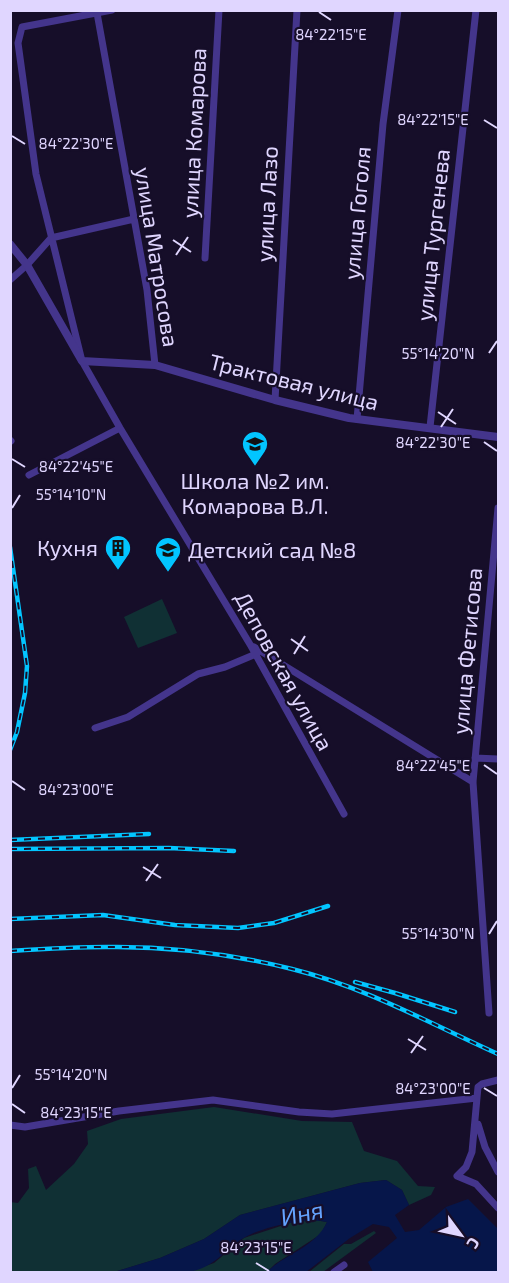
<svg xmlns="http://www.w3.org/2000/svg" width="509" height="1283" viewBox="0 0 509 1283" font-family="'Exo 2',sans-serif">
<rect width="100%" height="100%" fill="#160e29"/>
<path fill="#103034" d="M162,599L177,633L138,648L124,617Z
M214,1107L302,1121L352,1122L364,1151L397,1161L418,1186L435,1187L431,1195L409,1205L402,1190L386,1180L360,1183L240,1215L204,1239L160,1258L114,1272H11L10,1202L18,1203L29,1188L28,1169L36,1166L46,1190L74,1164L88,1144L87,1131L121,1119Z
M315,1220L327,1222L321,1234L275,1264L267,1272H188L214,1263L244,1238L293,1222Z
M374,1231L376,1233L323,1272H309L344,1244H351Z"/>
<path fill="#06164a" d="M386,1180L402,1190L409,1205L395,1215L405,1232L419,1230L446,1207L468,1199L498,1229V1272H373L368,1262L397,1238L389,1227L373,1224L350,1238L306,1272H267C285,1254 316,1247 327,1222C306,1217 260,1227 242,1239C224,1252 211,1269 188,1272C168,1276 135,1273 114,1272L160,1258L204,1239L240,1215L360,1183Z"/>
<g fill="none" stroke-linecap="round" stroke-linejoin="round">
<path stroke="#44358c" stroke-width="7" d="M112,10L22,27L18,43L36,174L82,361L120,428L251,646L344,814
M97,13L147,290L155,365
M205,258L219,10
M10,280L27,265L51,238L134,219
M275,400L297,10
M357,419L383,124L398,10
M430,427L476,10
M10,440L11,441
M29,475L120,428
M254,647L473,782
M95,728L128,717L198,674L225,667L256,654
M475,758L498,759
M489,1013L473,782L498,508
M498,1080L482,1084L478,1087L472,1152L466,1167L457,1176L476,1184L498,1208
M478,1124L485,1147L498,1172
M10,1125L25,1127L119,1111L213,1100L299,1112L332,1114L477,1098
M334,1272L344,1265"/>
<path stroke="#44358c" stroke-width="8" d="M10,244L27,265L82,361L155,365L275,400L349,418L498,437"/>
<g stroke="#02c5ff" stroke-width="4.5">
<path id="rail" d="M10,547L27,666L25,693L17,732L10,750
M10,840L149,834
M10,849L169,848L234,851
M10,919L103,915L175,925L238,928L274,923L328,906
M10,951C42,949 74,947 106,947C168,946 232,954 292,969C365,987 431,1024 498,1054
M355,982L395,993L455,1012"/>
</g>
<use href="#rail" stroke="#160e29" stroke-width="2" stroke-dasharray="7" stroke-linecap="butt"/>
</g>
<path fill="none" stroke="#e0d6ff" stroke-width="2" d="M319,12L331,20M484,120L497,128M12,136L25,144M173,240L191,252M176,255L188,237M489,353L497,341M438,412L456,424M441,427L453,409M484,442L497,451M12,459L25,467M12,508L20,495M291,639L308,651M294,654L305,636M484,765L497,774M12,781L25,790M143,867L161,878M146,881L158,864M489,934L497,921M408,1039L426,1050M411,1053L423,1036M12,1088L20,1075M484,1088L497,1096M12,1104L25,1113M256,1263L269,1271"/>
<defs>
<g id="school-pin" transform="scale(1.35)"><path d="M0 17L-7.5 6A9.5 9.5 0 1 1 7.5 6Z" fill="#02c5ff" stroke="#160e29"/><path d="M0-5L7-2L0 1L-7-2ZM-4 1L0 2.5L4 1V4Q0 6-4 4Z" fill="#111"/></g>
<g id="building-pin" transform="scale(1.35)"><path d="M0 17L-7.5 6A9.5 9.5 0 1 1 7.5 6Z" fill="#02c5ff" stroke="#160e29"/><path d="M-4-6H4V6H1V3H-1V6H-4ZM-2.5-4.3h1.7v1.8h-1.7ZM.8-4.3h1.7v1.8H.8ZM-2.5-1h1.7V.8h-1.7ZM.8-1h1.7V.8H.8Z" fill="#111"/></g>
</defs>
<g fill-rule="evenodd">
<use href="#school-pin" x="255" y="444"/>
<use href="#building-pin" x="118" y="548"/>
<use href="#school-pin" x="168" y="550"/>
</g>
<g text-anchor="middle" stroke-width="4.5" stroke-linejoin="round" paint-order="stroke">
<g font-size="22" fill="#e0d6ff" stroke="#160e29">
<text transform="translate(194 133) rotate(-87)" y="8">улица Комарова</text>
<text transform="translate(267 204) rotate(-87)" y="8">улица Лазо</text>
<text transform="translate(357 213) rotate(-85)" y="8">улица Гоголя</text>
<text transform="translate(433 235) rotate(-84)" y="8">улица Тургенева</text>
<text transform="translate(157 257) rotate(81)" y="8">улица Матросова</text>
<text transform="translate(294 382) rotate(14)" y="8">Трактовая улица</text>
<text transform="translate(467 651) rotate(-85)" y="8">улица Фетисова</text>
<text transform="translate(284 671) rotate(61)" y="8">Деповская улица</text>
</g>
<g font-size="22" fill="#e0d6ff" stroke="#160e29">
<text x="255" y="489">Школа №2 им.<tspan x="255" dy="25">Комарова В.Л.</tspan></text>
<text x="98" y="556" text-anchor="end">Кухня</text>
<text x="188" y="558" text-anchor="start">Детский сад №8</text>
</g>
<g font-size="24" font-style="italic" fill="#64a3ff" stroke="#160e29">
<text transform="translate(302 1214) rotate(-12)" y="8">Иня</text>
</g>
</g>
<g font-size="15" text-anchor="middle" fill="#e0d6ff" stroke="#160e29" stroke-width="4.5" stroke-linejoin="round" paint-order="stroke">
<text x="331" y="40">84°22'15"E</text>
<text x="433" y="125">84°22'15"E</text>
<text x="76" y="149">84°22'30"E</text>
<text x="438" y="359">55°14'20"N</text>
<text x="433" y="448">84°22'30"E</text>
<text x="76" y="472">84°22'45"E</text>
<text x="71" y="500">55°14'10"N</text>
<text x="433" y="771">84°22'45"E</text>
<text x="76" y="795">84°23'00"E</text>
<text x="438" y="939">55°14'30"N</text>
<text x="71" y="1080">55°14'20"N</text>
<text x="433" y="1094">84°23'00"E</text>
<text x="76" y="1118">84°23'15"E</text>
<text x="256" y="1253">84°23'15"E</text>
</g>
<rect width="509" height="1283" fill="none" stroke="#e0d6ff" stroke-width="24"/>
<g transform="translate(461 1235) rotate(123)" stroke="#160e29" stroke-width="4.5" paint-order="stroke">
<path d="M0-4.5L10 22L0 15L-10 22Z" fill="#e0d6ff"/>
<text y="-9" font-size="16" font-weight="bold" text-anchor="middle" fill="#e0d6ff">С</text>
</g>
</svg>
